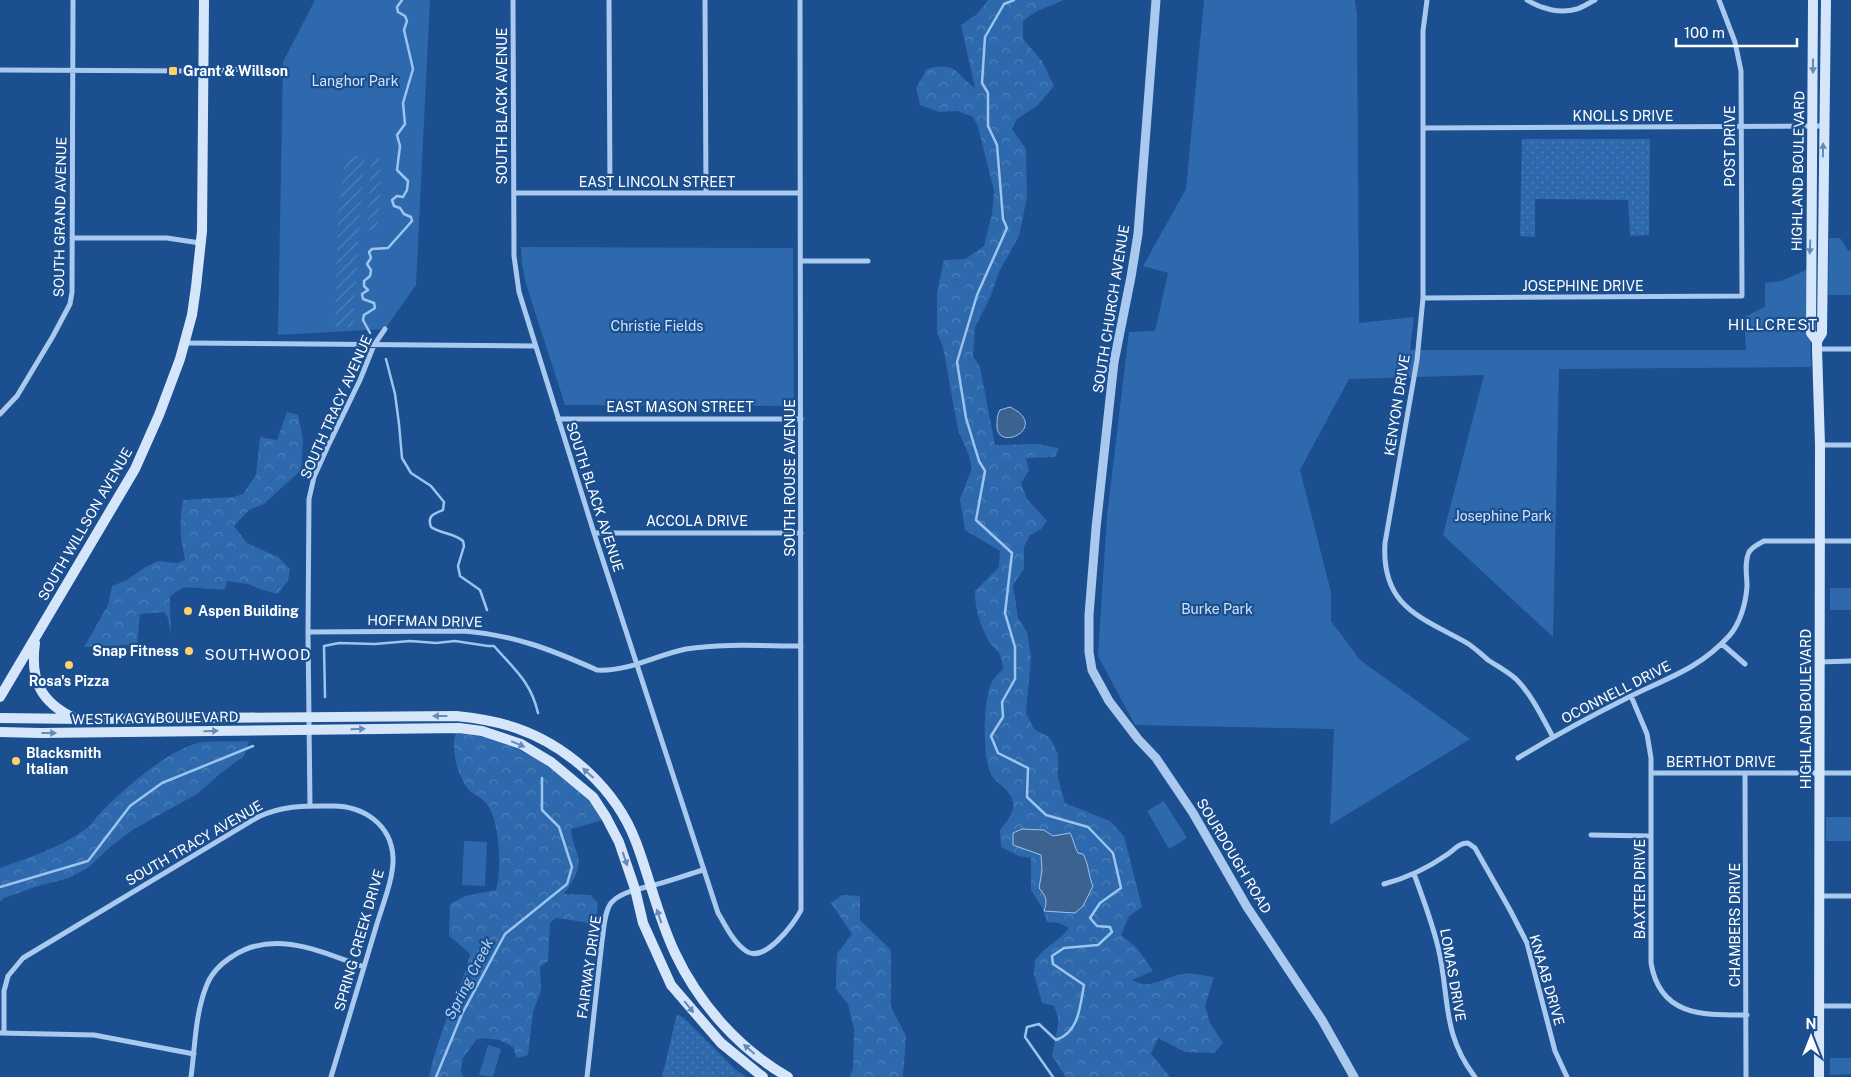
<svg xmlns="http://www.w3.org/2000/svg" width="1851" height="1077" viewBox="0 0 1851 1077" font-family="'Public Sans',sans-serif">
<defs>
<pattern id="grass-dots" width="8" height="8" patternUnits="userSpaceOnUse" patternTransform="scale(1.25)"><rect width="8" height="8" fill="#2e69ad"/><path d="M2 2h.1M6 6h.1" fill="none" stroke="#4d80b9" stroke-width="1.8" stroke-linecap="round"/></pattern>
<pattern id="forest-crowns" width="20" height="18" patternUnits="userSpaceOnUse" patternTransform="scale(1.25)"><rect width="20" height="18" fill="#2e69ad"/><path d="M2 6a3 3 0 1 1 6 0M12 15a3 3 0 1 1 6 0" fill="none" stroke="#4d80b9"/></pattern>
<pattern id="garden-furrows" width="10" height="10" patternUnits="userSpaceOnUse" patternTransform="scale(1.25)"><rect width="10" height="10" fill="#2e69ad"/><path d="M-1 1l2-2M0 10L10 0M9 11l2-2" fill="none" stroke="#4d80b9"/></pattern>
</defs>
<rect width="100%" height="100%" fill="#1b4f8f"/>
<path fill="url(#grass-dots)" d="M1522,139H1650L1649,235L1630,236L1628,200L1535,199V237L1520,236Z
M677,1014L684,1018L736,1070L747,1077H662Z"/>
<path fill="url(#forest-crowns)" d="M988,0H1064L1035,12L1023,21V39L1042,61L1054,86L1037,106L1017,119L1012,129L1026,149L1027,197L1019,236L999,272L990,298L975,327L973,356L980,367L995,445L1037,444L1059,448L1055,457L1026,458L1029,470L1021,483L1027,499L1047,521L1041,529L1030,535L1024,547V569L1013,585L1018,618L1027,632L1031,657L1026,713L1034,729L1050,738L1058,754V778L1065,803L1110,821L1124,836L1142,907L1129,916L1121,935L1137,948L1153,971L1132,980C1151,991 1163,977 1182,974C1191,972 1205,976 1214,977L1205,1006L1210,1023L1223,1043L1214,1053L1185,1052L1158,1038L1151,1054L1170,1077H1066L1052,1056L1058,1025V1017L1054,1006L1042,1003L1034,974L1035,960L1043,951L1063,935L1069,928L1059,923L1047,922L1043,909L1031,890V858L1019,856L1001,847L1000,830C1007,821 1014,814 1013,803C1012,790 998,785 992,776C982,760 983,701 991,684C993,678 999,673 1003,669C1001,647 995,653 987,638C979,622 975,609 975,591L999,567L1000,551L965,530L960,499L972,468L968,453L958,430L943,347L937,333V292L944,260L965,259L984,246L992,214L994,191L978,127L973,117L957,111L939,112L920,105L916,88L927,69C956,61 955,73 975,88L961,25L977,14Z
M287,412L298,415L303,439L301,470L264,504L249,510L234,526L247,543L278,557L290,569L288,581L277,594L260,589L248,584L227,581L225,589C213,591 188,585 180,589C176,591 173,594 170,597L171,636L168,618L164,612L140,614L137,644L84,647L108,605L112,586L127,580L144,568L158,561L177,563L185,560C180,534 179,526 183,500L234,497L243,494L256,475L260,437L277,440Z
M456,733L497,739L548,764L583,793L603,820L571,829C571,839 576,847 578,857C581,871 571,883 564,894L590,895L598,903L596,920L593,927L584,922L556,918L550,923L548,961L540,967L541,991L533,1012L528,1055L517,1058L513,1047L500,1040L482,1038L476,1040L463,1058L461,1071L463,1077H429C435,1049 445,1021 456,995C462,980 466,971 470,954L458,943L449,936L450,904L465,896L496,890C502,870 500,819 486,803C482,798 475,795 470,791C458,779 450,749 456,733Z
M249,741L244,756L221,773L197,794L134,829L111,846L89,867L69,878L38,886L4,898L0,902V868C32,856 58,849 87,828C93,823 97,816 102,811C124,789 172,746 203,742C218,741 234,742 249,741Z
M842,895L860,896V920L891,950V1007L906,1036L903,1077H851L850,1075L853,1069L854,1029L848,1004L836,989V978L837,954L852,934L831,903Z"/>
<path fill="#2e69ad" d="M315,0H430L416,285L385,329L278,335L283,62Z
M1204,0H1355L1357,15L1359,323L1414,317L1410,350H1746L1744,317L1765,307V283L1781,281L1809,269L1811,367L1559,369L1553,637L1443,535L1484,375L1349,379L1300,470L1331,592V621L1360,660L1470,739L1330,825L1334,729L1135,725L1098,656L1107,516L1129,332L1155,331L1168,273L1143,266L1186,189Z
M1829,238H1840L1847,249L1851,252V295H1828Z
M521,247L793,248L794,406L565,405L526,284L522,265Z
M1830,588H1851V610H1830Z
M1164,801L1187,838L1169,849L1147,811Z
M1826,817H1851V841H1826Z
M464,841L487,842L485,886L462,885Z
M488,1045L501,1049L493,1077L479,1075Z
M1830,1058H1851V1074L1830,1075Z"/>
<path fill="url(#garden-furrows)" d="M346,155L364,157L353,327H335L338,216Z
M381,158L380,206L376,231H367L371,159Z"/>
<path fill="#3c6290" stroke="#9cc4f0" d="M1010,407C1051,427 997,453 997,426C997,420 997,415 1000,410Z
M1022,829L1044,830L1053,836L1070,833C1074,840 1074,846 1078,853L1083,854C1089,864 1088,875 1093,886L1083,906L1075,913L1044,911C1048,901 1046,896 1039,888L1042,871L1041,855L1013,845V833Z"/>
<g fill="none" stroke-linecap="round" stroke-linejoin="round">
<path stroke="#9cc4f0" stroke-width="2.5" d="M1014,0L1004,4L985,37L982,83L988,93V126L997,145L1003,219L1007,228L977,295L957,362L966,418L979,461L985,471L976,520L1012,553L1005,613L1015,647V679L1002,702L1003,717L991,736L998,753L1028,768L1027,797L1046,815L1088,827L1113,853L1121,888L1100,903L1090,918L1097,926L1110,927L1112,932L1098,945L1064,948L1052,956L1053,964L1084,985C1080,1006 1079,1033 1056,1040L1039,1024L1027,1027L1025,1037L1053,1077
M370,333L363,320L364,315L375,308L374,303L363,299L362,294L368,290L364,286V281L370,276L371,270L367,264L371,258L369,252L372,249L388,248L412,221L411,217L404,214L400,208L394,206L392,200L397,196L403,197L407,190L408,181L397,170L400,146L397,135L405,124L403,103L413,69L404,30L407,21L405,16L398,12L397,7L402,0
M386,359L395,394L399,424L402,458L411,473L431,486L444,502L443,510C433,514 427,516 431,527C441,534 454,533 463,541L464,546L458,566L460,576L480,590L487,610
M325,697L324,646L339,643L375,644L410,641L436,643L455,641L488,646H494C514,669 531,682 538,713
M0,887L88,861L130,806L162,783L253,746
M436,1077L462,1014L505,934L567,884L572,867L559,827L542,810V778"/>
<path stroke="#a9c9ee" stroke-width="5" d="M513,0L514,256L519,292L594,533L718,913C726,926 733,942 746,951C764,964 794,924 801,910L800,0
M609,0L610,193
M705,0L706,193
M1427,0L1423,31V298L1417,360L1385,543C1381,607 1421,617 1467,643C1475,648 1481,654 1488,660C1497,666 1508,672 1516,679C1532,695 1542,717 1553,737
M1527,0C1541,9 1560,14 1577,9C1583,7 1589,3 1595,0
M0,70L203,71L248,69
M1423,128L1824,126
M514,193H800
M72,238H167L200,243
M801,261H868
M1423,298L1742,296L1741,71L1735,42L1719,0
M184,343L535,346
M1817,349H1851
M0,414L17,396L53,336L70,304L72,292L73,0
M558,419H801
M1820,445H1851
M594,533H801
M308,632L464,631C515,635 552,650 597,670C628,672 656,655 686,649C724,643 764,646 801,646
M1722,644L1745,664
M1820,662L1851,661
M1631,696L1647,734L1651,758V963C1660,1017 1704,1015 1747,1015
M1518,758C1554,736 1591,716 1629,697C1667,678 1699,669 1729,636C1740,624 1746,603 1747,586C1747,576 1744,562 1749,552C1753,546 1758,544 1764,541H1851
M1652,773H1851
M1745,773L1746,1077
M310,806L308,632L309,499L314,477L328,446L360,380L374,345L385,329
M1591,835L1651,836
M1414,874C1423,898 1432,922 1438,947C1450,996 1441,1033 1475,1077
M1384,884C1407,878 1428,868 1448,854C1455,849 1459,843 1468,843L1475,848L1510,910L1527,943L1555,1051L1567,1077
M1820,896H1851
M1819,1006H1851
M0,1033L94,1035L194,1054
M4,1033V991L8,976L23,958L258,817C284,805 305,806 333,806C363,806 391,824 393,857C394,878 382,906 376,927C361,977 346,1027 331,1077
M191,1077C195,1048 195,1015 206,987C211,973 220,964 233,956C274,929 322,952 364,967
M587,1077L602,941C604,930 604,912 611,903C621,892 636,890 650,886C668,882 686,875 703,870"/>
<path stroke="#a9c9ee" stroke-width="9" d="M1156,0L1138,234L1131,277L1114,362L1096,528L1089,615V652L1092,670L1109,701L1138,739L1156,758L1193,813L1247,907L1322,1020L1354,1077"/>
<path stroke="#d6e6fa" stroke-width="10" d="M1813,0L1811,333L1817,341
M35,643C30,679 40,702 74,718
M0,697L135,469L159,415L180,359L192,315L196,287L202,231L204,0
M0,718L83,719L456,716C476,718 496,721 516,728C568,746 616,789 636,842C650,879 658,917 675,953C699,1004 739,1049 788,1077
M0,732L40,733L459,728L482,731L521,744L551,762L593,797L606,817L619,842L635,889L643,923L671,985L721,1043L763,1077
M1819,1077L1820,445L1817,349V341L1822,333L1826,0"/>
</g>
<defs><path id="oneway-solid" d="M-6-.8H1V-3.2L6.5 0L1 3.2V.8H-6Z" transform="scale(1.25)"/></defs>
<g fill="#668bba">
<use href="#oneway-solid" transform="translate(1813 66) rotate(90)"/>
<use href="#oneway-solid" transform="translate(1823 150) rotate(-89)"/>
<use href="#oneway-solid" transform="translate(1810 247) rotate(92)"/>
<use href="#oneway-solid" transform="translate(440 716) rotate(180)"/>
<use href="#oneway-solid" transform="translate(358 729) rotate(-1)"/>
<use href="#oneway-solid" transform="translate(211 731) rotate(-1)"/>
<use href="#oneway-solid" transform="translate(49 733)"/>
<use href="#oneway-solid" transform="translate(518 744) rotate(23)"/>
<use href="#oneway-solid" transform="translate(588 773) rotate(-138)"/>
<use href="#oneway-solid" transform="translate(625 859) rotate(71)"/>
<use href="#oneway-solid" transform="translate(659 916) rotate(-108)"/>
<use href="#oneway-solid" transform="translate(689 1007) rotate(51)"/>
<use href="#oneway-solid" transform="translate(749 1049) rotate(-139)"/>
</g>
<g fill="#ffd166" stroke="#1b4f8f" stroke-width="2">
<rect x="168" y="66" width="10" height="10" rx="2.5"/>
<circle cx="188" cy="611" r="5"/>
<circle cx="189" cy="651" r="5"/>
<circle cx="69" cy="665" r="5"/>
<circle cx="16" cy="761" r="5"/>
</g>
<g text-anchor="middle" stroke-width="4.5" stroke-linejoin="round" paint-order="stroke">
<g font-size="14" font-weight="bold" fill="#fff" stroke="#1b4f8f" text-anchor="start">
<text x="183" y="76">Grant &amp; Willson</text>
<text x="198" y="616">Aspen Building</text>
<text x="179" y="656" text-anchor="end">Snap Fitness</text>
<text x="69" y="686" text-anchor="middle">Rosa's Pizza</text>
<text x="26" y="758">Blacksmith<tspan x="26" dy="16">Italian</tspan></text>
</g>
<g font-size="14" fill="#cfe3fa" stroke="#1b4f8f">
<text x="355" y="86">Langhor Park</text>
<text x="657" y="331">Christie Fields</text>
<text x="1503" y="521">Josephine Park</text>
<text x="1217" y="614">Burke Park</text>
</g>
<g font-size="14" fill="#fff" stroke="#1b4f8f">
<text transform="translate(502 106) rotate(-90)" y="5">SOUTH BLACK AVENUE</text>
<text x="1623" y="121">KNOLLS DRIVE</text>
<text transform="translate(1730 146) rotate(-90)" y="5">POST DRIVE</text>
<text transform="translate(1798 171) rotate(-89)" y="5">HIGHLAND BOULEVARD</text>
<text x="657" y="187">EAST LINCOLN STREET</text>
<text transform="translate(60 217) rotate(-89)" y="5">SOUTH GRAND AVENUE</text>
<text x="1583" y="291">JOSEPHINE DRIVE</text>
<text transform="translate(1111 309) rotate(-81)" y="5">SOUTH CHURCH AVENUE</text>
<text transform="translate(1397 405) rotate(-81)" y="5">KENYON DRIVE</text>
<text transform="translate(336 407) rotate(-66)" y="5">SOUTH TRACY AVENUE</text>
<text x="680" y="412">EAST MASON STREET</text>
<text transform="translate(790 478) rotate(-90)" y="5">SOUTH ROUSE AVENUE</text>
<text transform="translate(595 497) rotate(72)" y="5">SOUTH BLACK AVENUE</text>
<text x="697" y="526">ACCOLA DRIVE</text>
<text transform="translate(85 524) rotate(-60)" y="5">SOUTH WILLSON AVENUE</text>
<text transform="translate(425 621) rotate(1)" y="5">HOFFMAN DRIVE</text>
<text transform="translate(1616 692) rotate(-27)" y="5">OCONNELL DRIVE</text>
<text transform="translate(1806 709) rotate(-90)" y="5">HIGHLAND BOULEVARD</text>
<text transform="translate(155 718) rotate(-1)" y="5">WEST KAGY BOULEVARD</text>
<text x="1721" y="767">BERTHOT DRIVE</text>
<text transform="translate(194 843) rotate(-30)" y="5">SOUTH TRACY AVENUE</text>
<text transform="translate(1234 856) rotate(59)" y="5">SOURDOUGH ROAD</text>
<text transform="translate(1640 889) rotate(-90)" y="5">BAXTER DRIVE</text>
<text transform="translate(1735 925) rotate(-90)" y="5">CHAMBERS DRIVE</text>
<text transform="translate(359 940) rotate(-74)" y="5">SPRING CREEK DRIVE</text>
<text transform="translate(589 967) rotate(-82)" y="5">FAIRWAY DRIVE</text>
<text transform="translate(1453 975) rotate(80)" y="5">LOMAS DRIVE</text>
<text transform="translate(1547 980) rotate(74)" y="5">KNAAB DRIVE</text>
</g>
<g font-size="15" letter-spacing="1" fill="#fff" stroke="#1b4f8f">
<text x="1773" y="330">HILLCREST</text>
<text x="258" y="660">SOUTHWOOD</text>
</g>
<g font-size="15" font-style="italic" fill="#b5d3f5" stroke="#1b4f8f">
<text transform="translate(469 979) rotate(-63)" y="5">Spring Creek</text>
</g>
</g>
<g transform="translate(1811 1037)" stroke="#1b4f8f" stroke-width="4" paint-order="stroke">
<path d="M0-4L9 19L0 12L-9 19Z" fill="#ffffff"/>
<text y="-8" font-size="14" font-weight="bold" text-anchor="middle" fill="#ffffff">N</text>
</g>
<path d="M1676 38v8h121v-8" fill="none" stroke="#ffffff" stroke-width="2.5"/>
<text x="1684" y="38" font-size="15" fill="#ffffff" stroke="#1b4f8f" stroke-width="4" paint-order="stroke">100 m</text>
</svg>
